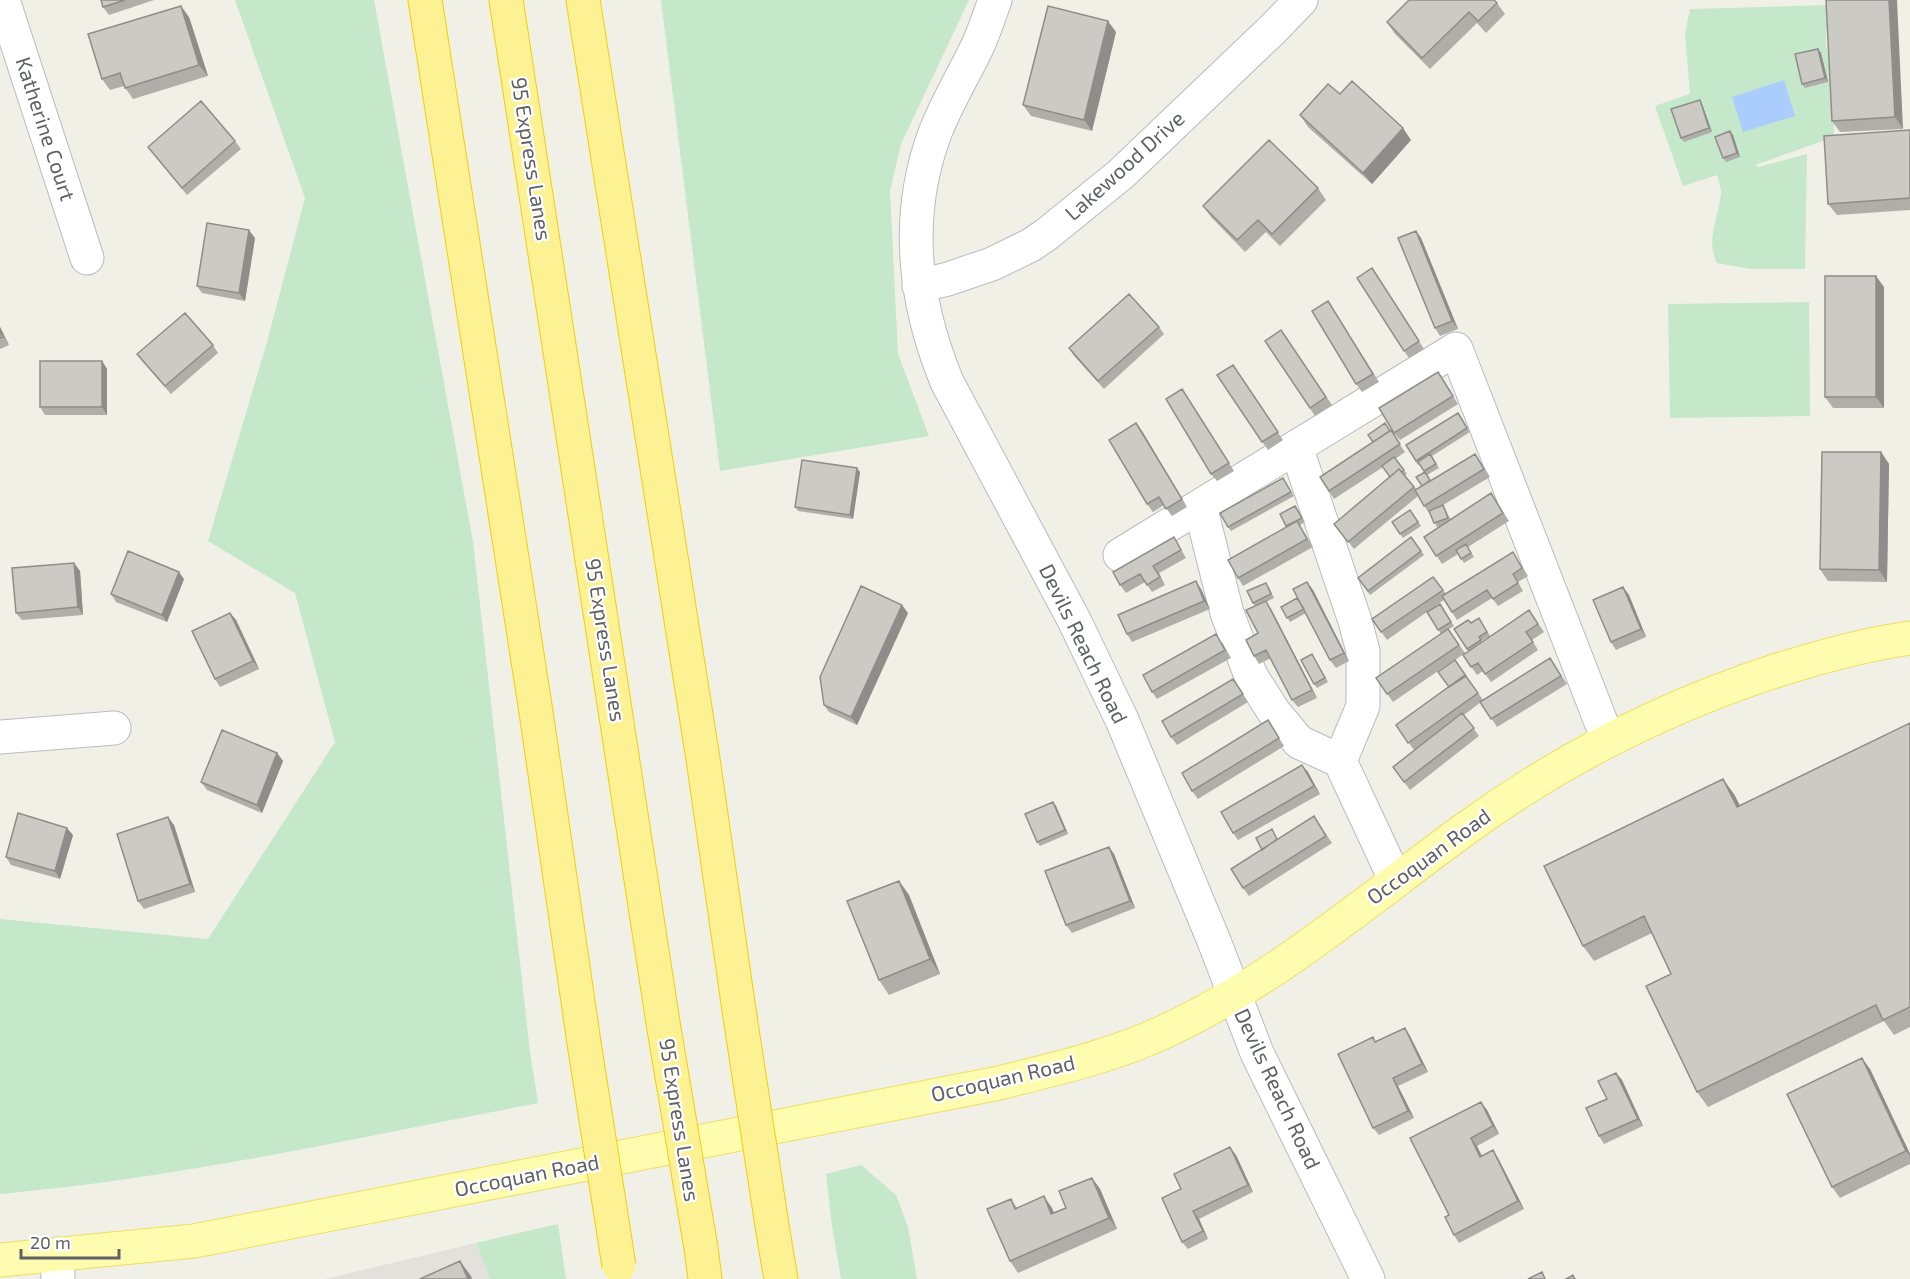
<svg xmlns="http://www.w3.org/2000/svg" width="1910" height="1279" viewBox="0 0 1910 1279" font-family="'Exo 2',sans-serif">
<rect width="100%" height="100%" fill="#f0f0e7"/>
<path fill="#e2e1db" d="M476,1243L490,1279H325Z"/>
<path fill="#c5e7ca" d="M235,0H374L473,542L530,1052L538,1103C360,1137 181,1178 0,1194V919L208,939L335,742L295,593L208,541L267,342L305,198Z
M661,0H969L901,144L890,191L898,354L929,436L720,471Z
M1831,5L1826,32V45L1833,73L1834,137L1755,165L1758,167L1807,154L1805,269H1751L1717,263C1705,240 1719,217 1721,193C1722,188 1718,181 1717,175L1683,186L1655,106L1690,94L1685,34L1690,9Z
M1809,302L1810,416L1670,418L1668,304Z
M861,1165L896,1195L908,1227L917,1279H841L832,1226L826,1174Z
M558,1224L566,1279H490L476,1243Z"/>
<path fill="#aacdfe" d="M1784,80L1795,116L1743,132L1732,97Z"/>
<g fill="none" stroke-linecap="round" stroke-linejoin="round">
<g stroke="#b9bbc0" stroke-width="35">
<path id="minor" d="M3,0L87,258
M995,0C990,14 985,29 979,43C965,73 947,102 935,133C904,216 914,302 947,382L1074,620L1122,720L1214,941L1257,1053L1368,1279
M919,286L948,279L992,264L1031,245L1047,234L1121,174L1273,29L1301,0
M1296,447L1355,621L1363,651V706L1340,761
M1200,506L1227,613L1251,676L1274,712L1299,742L1340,761L1396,881
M1120,555L1456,349L1608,740
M0,737L114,728
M57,1254L58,1279"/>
</g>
<g stroke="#f0de61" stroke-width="35">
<path id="major" d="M0,1260L194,1241L999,1083C1055,1069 1113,1056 1166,1031C1277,979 1370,898 1468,827C1562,759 1665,707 1775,671C1819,657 1864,644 1910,638"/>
</g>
<g stroke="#f4ce03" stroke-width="35">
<path id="highway" d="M425,0L536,712L584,1043
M506,0L664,1029
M583,0L703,759L740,1017
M773,1232L781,1279
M701,1248L705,1279"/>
</g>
<use href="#minor" stroke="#fff" stroke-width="33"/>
<use href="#major" stroke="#fefdaf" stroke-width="33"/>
<use href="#highway" stroke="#fcf193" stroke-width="33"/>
<g stroke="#f4ce03" stroke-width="35" stroke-linecap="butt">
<path id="highway-bridge" d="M740,1017L773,1232
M664,1029L701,1248
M584,1043L619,1266"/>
</g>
<use href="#highway-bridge" stroke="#fcf193" stroke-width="33"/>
</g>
<path fill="#afaea9" d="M101,0H154L109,15L103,7Z
M1826,0L1903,129L1840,132L1832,121Z
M1497,3L1505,14L1486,33L1477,23L1430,69L1395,34L1387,22Z
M189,17L208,76L133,99L124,86L110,90L102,79Z
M1116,32L1092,131L1031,116L1023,105Z
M1821,53L1828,82L1805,88L1802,84Z
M1340,94L1411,140L1372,184L1308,127L1300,115Z
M1702,104L1712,132L1684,142L1681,138Z
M1910,130V210L1837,215L1828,204Z
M1733,135L1740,157L1726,162L1723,158Z
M235,141L241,149L187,195L148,147Z
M1318,188L1326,200L1280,246L1266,232L1245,252L1211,217L1203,206Z
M1416,231L1421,238L1458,329L1440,336L1435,328Z
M255,238L245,301L202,293L197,286Z
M1377,276L1424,349L1409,358L1404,351Z
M1884,287V408H1833L1825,397Z
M1333,309L1379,382L1362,392L1356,384Z
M0,327L9,345L0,349Z
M1159,327L1164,334L1104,389L1074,356L1069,348Z
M1281,330L1332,405L1315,416L1265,341Z
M213,345L218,353L171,394L143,362L137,354Z
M102,361L107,369V415H45L40,407Z
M1233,365L1283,440L1268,450L1217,375Z
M1438,372L1458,404L1400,440L1394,433Z
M1182,389L1234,471L1217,481L1211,474Z
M1458,413L1470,432L1432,456L1439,468L1427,475L1420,464L1418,465L1406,445Z
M1385,423L1405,452L1395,459L1407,474L1405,475L1417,490L1422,486L1425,472L1430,481L1481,462L1490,477L1443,505L1451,520L1491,493L1509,521L1468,547L1474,557L1464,563L1458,554L1442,564L1424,537L1442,526L1437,527L1430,513H1429L1424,506L1418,496L1354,549L1334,524L1390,477L1383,467L1334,499L1320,477L1373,442Z
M1142,431L1187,507L1172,516L1164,505L1153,512L1147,504Z
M1881,452L1889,464L1887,582L1828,581L1820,569Z
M860,472L853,519L798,511L795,507Z
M1283,478L1294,496L1231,531L1228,527Z
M1298,510L1305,522L1300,525L1313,547L1243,586L1238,578L1287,527Z
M1410,510L1421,526L1403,538L1392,522Z
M1174,537L1186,558L1159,573L1165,585L1152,592L1145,582L1126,593L1120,585Z
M1411,537L1424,555L1370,595L1358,578Z
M1518,560L1528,576L1518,582L1523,591L1498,606L1492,598L1457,620L1444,600L1387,640L1372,619L1433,577L1446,594Z
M74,563L80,571L83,615L22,620L16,613Z
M184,579L167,622L116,602L111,594Z
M1307,582L1313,590L1349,661L1336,668L1330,660L1306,613L1290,622L1281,607L1297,598Z
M1269,587L1274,598L1266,602L1271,609L1317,698L1298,707L1292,700L1271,658L1259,664L1254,656L1258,633L1255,606L1253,603Z
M1623,587L1629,595L1646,637L1616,650L1611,642Z
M1201,589L1210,609L1132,642L1127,634Z
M1440,604L1454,626L1441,634L1427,612Z
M1529,610L1544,632L1532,640L1538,650L1491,682L1483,671L1477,675L1463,655L1468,651L1454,629L1471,623L1479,618L1490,636L1481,641L1482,642Z
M230,613L236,620L259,669L220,687L215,679Z
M908,613L857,725L829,712L824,705Z
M1448,629L1465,653L1455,660L1483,700L1550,658L1567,684L1497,727L1481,702L1464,715L1479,736L1410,790L1393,767L1424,743L1414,750L1396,725L1449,687L1454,660L1393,702L1376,678Z
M1222,642L1231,658L1157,699L1152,692Z
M1312,654L1328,682L1317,688L1314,684Z
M1233,679L1248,702L1177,745L1171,737Z
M1910,723V1027L1894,1035L1884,1021L1708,1107L1697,1092L1671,974L1652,933L1594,961L1583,946L1734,794L1740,806Z
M1273,728L1284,746L1198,799L1192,791Z
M277,753L283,761L262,813L207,790L201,782Z
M1302,765L1320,794L1238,840L1233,833Z
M1053,802L1056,806L1068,834L1040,846L1037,842Z
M1314,816L1332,843L1249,896L1243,888L1262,850Z
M174,825L195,892L144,909L138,901Z
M73,835L60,879L11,865L6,857Z
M1109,847L1114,854L1135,908L1072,933L1066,925Z
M899,881L909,895L940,974L889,995L879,980Z
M1405,1028L1410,1036L1428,1072L1398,1086L1414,1118L1379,1135L1373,1128L1376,1041Z
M1870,1069L1910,1154V1164L1840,1198L1832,1187Z
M1616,1073L1622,1080L1643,1126L1604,1144L1599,1136L1607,1099Z
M1487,1110L1499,1134L1477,1146L1482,1156L1498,1158L1524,1209L1459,1243L1454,1235L1449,1215L1410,1138Z
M1236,1155L1253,1192L1199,1219L1208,1239L1188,1249L1182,1242L1181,1189Z
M1092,1178L1100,1189L1117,1229L1018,1273L1010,1261L1011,1199L1017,1208H1052L1054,1213L1066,1208Z"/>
<path fill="#8f8d89" d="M1889,0H1897L1903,129L1895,117Z
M181,6L189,17L208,76L199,65Z
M1108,21L1116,32L1092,131L1084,120Z
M1818,49L1821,53L1828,82L1825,78Z
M1700,100L1702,104L1712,132L1709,128Z
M1403,128L1411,140L1372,184L1363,173Z
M1730,131L1733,135L1740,157L1737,153Z
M249,230L255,238L245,301L239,293Z
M1416,231L1421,238L1458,329L1452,321Z
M1876,276L1884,287V408L1876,397Z
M0,327L9,345L0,330Z
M102,361L107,369V415L102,407Z
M1136,423L1142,431L1187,507L1182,499Z
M1881,452L1889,464L1887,582L1879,570Z
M857,468L860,472L853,519L850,515Z
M74,563L80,571L83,615L78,607Z
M179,572L184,579L167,622L162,615Z
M1196,581L1201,589L1210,609L1204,601Z
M1307,582L1313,590L1349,661L1344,653Z
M1623,587L1629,595L1646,637L1641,629Z
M1266,601L1271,609L1317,698L1312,690Z
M902,605L908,613L857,725L851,717Z
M230,613L236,620L259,669L253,661Z
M277,753L283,761L262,813L257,805Z
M1302,765L1308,772L1320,794L1314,786Z
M1723,779L1734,794L1748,822L1737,807Z
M1053,802L1056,806L1068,834L1065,830Z
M168,817L174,825L195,892L190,884Z
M67,828L73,835L60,879L55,871Z
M1109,847L1114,854L1135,908L1130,901Z
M899,881L909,895L940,974L930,959Z
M1405,1028L1410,1036L1428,1072L1422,1064Z
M1862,1058L1870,1069L1910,1154V1156L1906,1151Z
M1616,1073L1622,1080L1643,1126L1638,1119Z
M1393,1078L1398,1086L1414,1118L1408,1111Z
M1481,1102L1487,1110L1499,1134L1493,1126Z
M1471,1138L1477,1146L1486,1165L1480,1157Z
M1230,1147L1236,1155L1253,1192L1248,1185Z
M1493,1150L1498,1158L1524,1209L1518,1201Z
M1092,1178L1100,1189L1117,1229L1109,1218Z
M1044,1196L1052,1208L1059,1225L1051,1214Z
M1193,1211L1199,1219L1208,1239L1203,1231Z
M460,1261L471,1276L472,1279H468Z"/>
<path fill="#cccac4" stroke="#8f8d89" stroke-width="1.5" d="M101,0H125L103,7Z
M1409,0H1494L1497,3L1478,21L1469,12L1422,58L1387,22Z
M1826,0H1889L1895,117L1832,121Z
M181,6L199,65L125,88L120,73L102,79L88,34Z
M1048,6L1108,21L1084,120L1023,105Z
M1818,49L1825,78L1802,84L1795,54Z
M1352,81L1403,128L1363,173L1300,115L1328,84L1340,94Z
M1700,100L1709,128L1681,138L1671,109Z
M201,101L235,141L182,188L148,147Z
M1910,130V198L1828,204L1824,136Z
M1730,131L1737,153L1723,158L1715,137Z
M1269,140L1318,188L1272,234L1258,220L1237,240L1203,206Z
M207,223L249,230L239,293L197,286Z
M1416,231L1452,321L1435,328L1398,238Z
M1372,268L1419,341L1404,351L1357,278Z
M1825,276H1876V397H1825Z
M1129,294L1159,327L1098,381L1069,348Z
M1328,301L1373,374L1356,384L1312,311Z
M185,313L213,345L165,386L137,354Z
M0,330L3,337L0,338Z
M1281,330L1326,397L1310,408L1265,341Z
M40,361H102V407H40Z
M1233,365L1278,432L1262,442L1217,375Z
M1438,372L1453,396L1394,433L1379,408Z
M1182,389L1229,463L1211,474L1166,399Z
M1458,413L1467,428L1416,461L1406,445Z
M1136,423L1182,499L1166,509L1159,497L1147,504L1109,440Z
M1385,423L1390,431L1373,442L1368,435Z
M1391,430L1400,444L1329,491L1320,477Z
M1822,452H1881L1879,570L1820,569Z
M1430,454L1436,464L1424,471L1418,462Z
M1475,454L1484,469L1424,506L1415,490Z
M1394,457L1404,470L1402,472L1399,469L1390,477L1382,466Z
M802,460L857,468L850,515L795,507Z
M1399,469L1414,487L1348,542L1334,524Z
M1425,472L1430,480L1422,486L1416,477Z
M1283,478L1291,492L1228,527L1220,513Z
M1491,493L1503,513L1436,556L1424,537Z
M1443,505L1448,518L1434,523L1429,511Z
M1295,506L1302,518L1286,526L1280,514Z
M1410,510L1418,522L1400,534L1392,522Z
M1297,521L1307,539L1238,578L1228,560Z
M1174,537L1181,550L1153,566L1160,577L1147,585L1140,574L1120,585L1113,572Z
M1411,537L1421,551L1368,591L1358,578Z
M1466,544L1471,553L1461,559L1456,550Z
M128,551L179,572L162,615L111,594Z
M1513,552L1522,568L1513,574L1518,583L1493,599L1487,590L1452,612L1442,596Z
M74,563L78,607L16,613L12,568Z
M1433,577L1443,590L1381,632L1372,619Z
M1196,581L1204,601L1127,634L1118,615Z
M1307,582L1344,653L1330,660L1293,589Z
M1266,583L1271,594L1253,603L1247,591Z
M861,586L902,605L851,717L824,705L820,677Z
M1623,587L1641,629L1611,642L1593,600Z
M1297,598L1304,609L1287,618L1281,607Z
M1266,601L1312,690L1292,700L1266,650L1254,656L1246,640L1258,633L1246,610Z
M1440,604L1451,622L1438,630L1427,612Z
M1529,610L1538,624L1526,632L1533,642L1485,674L1478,663L1471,667L1463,655Z
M230,613L253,661L215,679L192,631Z
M1479,618L1487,632L1479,637L1481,640L1467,649L1454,629L1468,620L1471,623Z
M1448,629L1459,645L1387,694L1376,678Z
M1216,634L1225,650L1152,692L1143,675Z
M1312,654L1325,678L1314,684L1301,660Z
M1550,658L1561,676L1491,719L1480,702Z
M1455,660L1466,676L1449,687L1438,672Z
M1465,675L1478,693L1408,743L1396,725Z
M1233,679L1243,694L1171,737L1162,721Z
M1462,713L1474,728L1404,782L1393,767Z
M1268,720L1279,738L1192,791L1182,773Z
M1910,723V1007L1883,1020L1876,1005L1697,1092L1646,986L1671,974L1644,916L1583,946L1544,866L1723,779L1737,807Z
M222,730L277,753L257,805L201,782Z
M1302,765L1314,786L1233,833L1221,812Z
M1053,802L1065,830L1037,842L1025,814Z
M18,813L67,828L55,871L6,857Z
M1314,816L1326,836L1243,888L1231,869Z
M168,817L190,884L138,901L117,834Z
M1272,829L1277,839L1262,850L1256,838Z
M1109,847L1130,901L1066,925L1045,871Z
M899,881L930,959L879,980L847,901Z
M1405,1028L1422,1064L1393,1078L1408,1111L1373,1128L1338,1054L1373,1037L1375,1042Z
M1862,1058L1906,1151L1832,1187L1787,1094Z
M1616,1073L1638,1119L1599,1136L1586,1108L1607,1099L1598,1081Z
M1481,1102L1493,1126L1471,1138L1480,1157L1493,1150L1518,1201L1454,1235L1445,1217L1449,1215L1410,1138Z
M1230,1147L1248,1185L1193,1211L1203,1231L1182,1242L1162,1198L1181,1189L1174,1174Z
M1092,1178L1109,1218L1010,1261L987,1209L1011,1199L1015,1209L1044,1196L1051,1214L1066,1208L1059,1191Z
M460,1261L468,1279H420Z
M1542,1272L1545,1279H1528Z
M1573,1275L1575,1279H1566Z"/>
<g text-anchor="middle" stroke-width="4.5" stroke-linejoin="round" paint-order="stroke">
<g font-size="21" fill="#5f6167" stroke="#fff">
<text transform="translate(45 129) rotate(72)" y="7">Katherine Court</text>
<text transform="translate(531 159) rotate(81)" y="7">95 Express Lanes</text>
<text transform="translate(1125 166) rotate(-42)" y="7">Lakewood Drive</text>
<text transform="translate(605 640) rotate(81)" y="7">95 Express Lanes</text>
<text transform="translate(1083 644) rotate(64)" y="7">Devils Reach Road</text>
<text transform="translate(1429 857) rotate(-36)" y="7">Occoquan Road</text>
<text transform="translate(1003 1079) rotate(-13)" y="7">Occoquan Road</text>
<text transform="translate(1277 1089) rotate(65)" y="7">Devils Reach Road</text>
<text transform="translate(679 1120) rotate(81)" y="7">95 Express Lanes</text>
<text transform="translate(527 1176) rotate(-11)" y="7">Occoquan Road</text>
</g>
</g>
<path d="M21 1249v9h98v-9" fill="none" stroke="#5f6167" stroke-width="3"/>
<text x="30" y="1249" font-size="18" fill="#5f6167" stroke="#ffffff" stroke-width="4.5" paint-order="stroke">20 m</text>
</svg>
